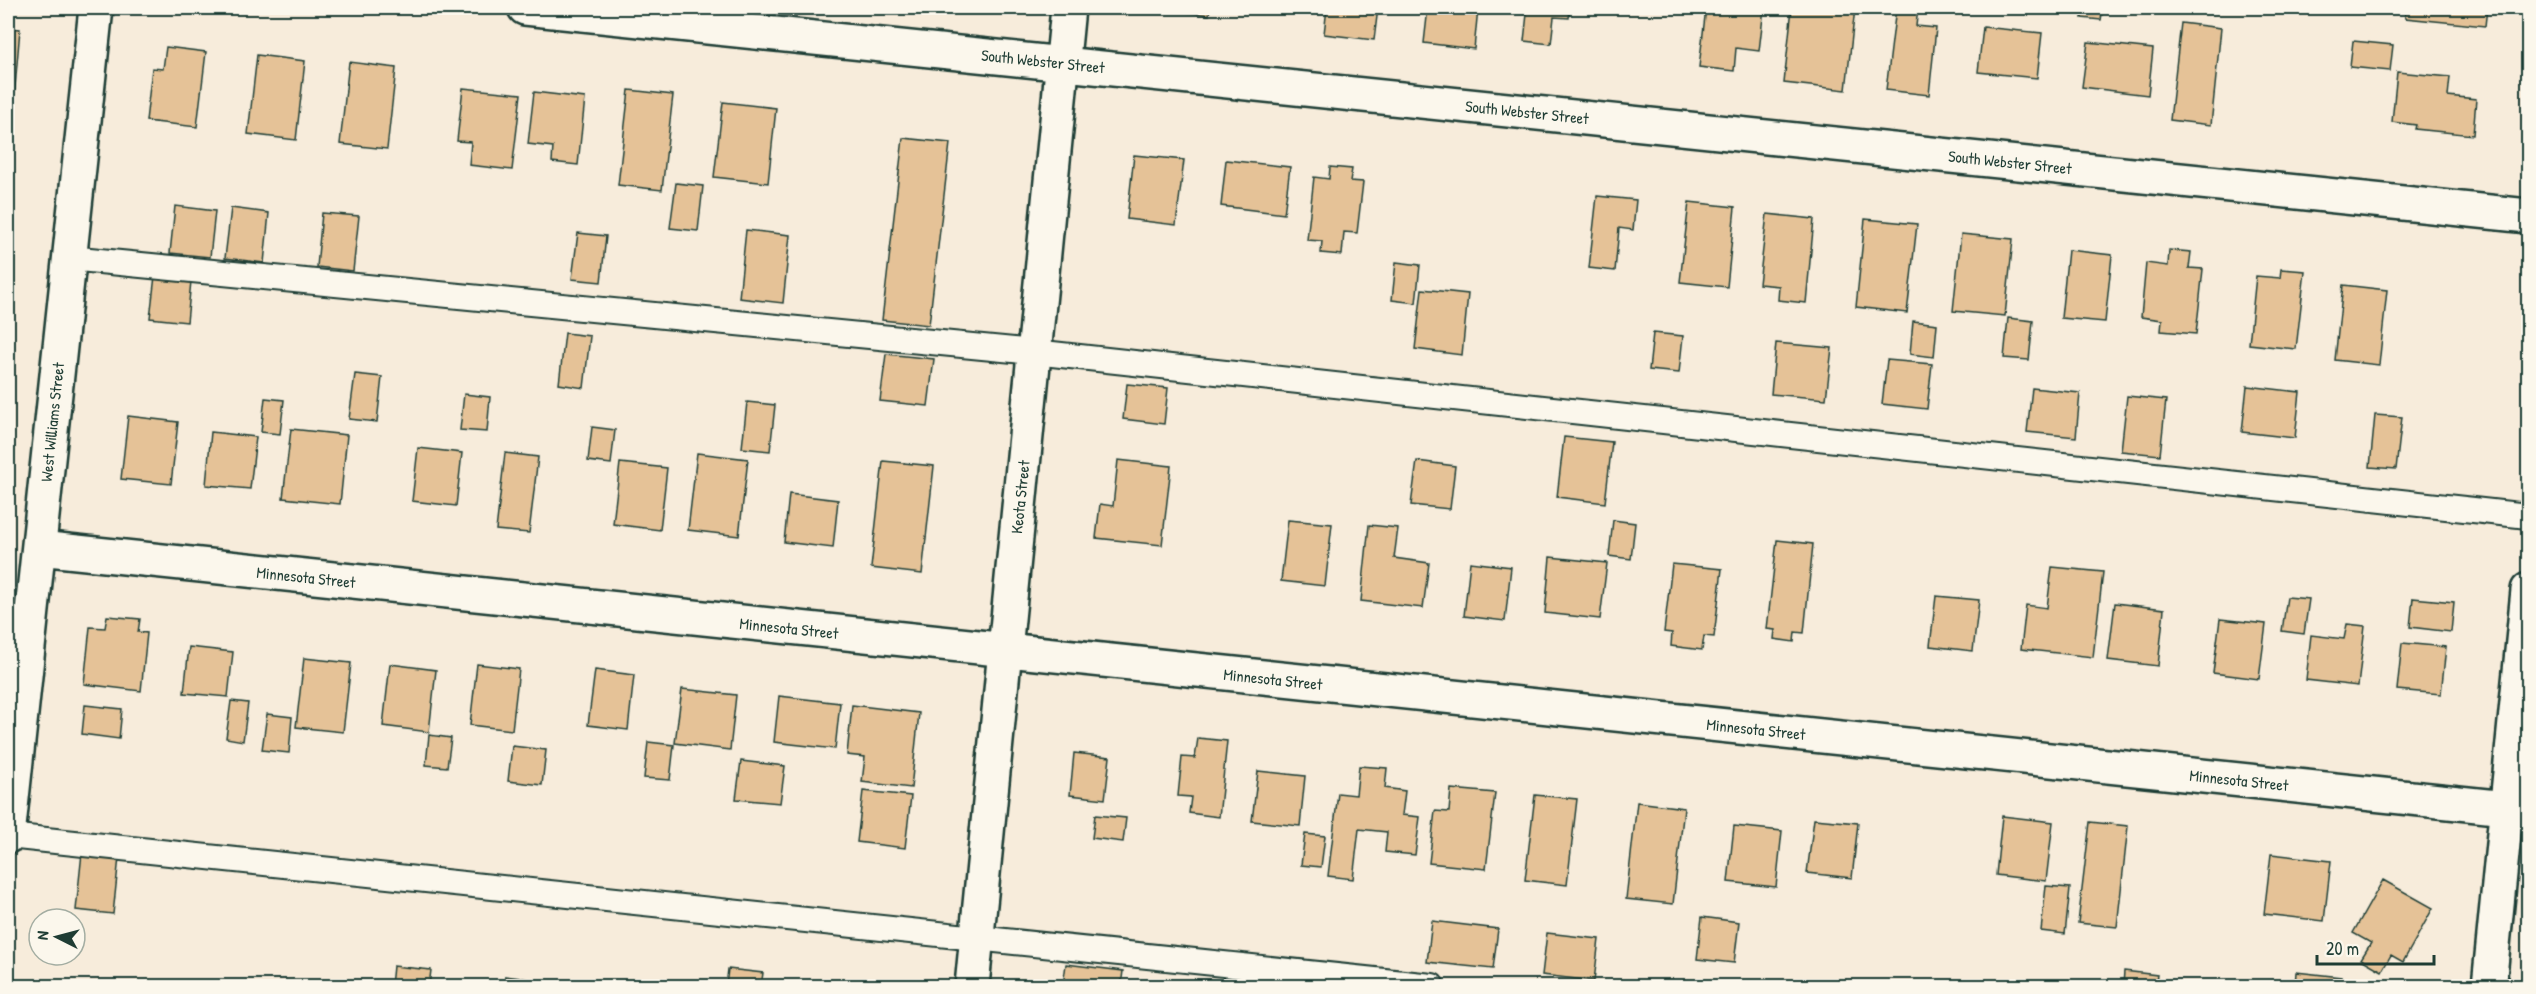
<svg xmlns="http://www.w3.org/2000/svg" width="2536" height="994" viewBox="0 0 2536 994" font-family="'Patrick Hand',sans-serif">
<rect width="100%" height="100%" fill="#f7ecdb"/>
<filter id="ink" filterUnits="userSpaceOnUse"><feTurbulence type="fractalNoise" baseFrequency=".0167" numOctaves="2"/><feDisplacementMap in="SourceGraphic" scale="12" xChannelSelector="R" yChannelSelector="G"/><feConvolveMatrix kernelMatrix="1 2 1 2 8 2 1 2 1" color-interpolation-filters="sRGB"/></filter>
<g filter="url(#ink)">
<path fill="#e5c297" stroke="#1f3d34" stroke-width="1.5" d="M1159,8H1210L1209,15L1159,9Z
M1327,8H1378L1374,40L1324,34Z
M1428,8H1478L1474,49L1424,43Z
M1518,8H1570L1569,18L1554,17L1551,44L1524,41L1527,14L1517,13Z
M1706,8H1764L1759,51L1736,48L1734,71L1699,67Z
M1792,8H1855L1846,90L1784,83Z
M1896,8H1918L1916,26L1936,28L1929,95L1886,90Z
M2083,8H2103L2101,20L2082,18Z
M2406,8H2487L2485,26L2405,18Z
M2181,23L2221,28L2211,125L2170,120Z
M1983,27L2042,33L2037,78L1978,72Z
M8,28L20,29L11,133H8Z
M2353,41L2393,45L2390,71L2350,67Z
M2088,42L2153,49L2148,95L2082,87Z
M166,47L206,52L197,127L146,121L152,68L163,69Z
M257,55L305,61L296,140L248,134Z
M349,62L396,68L387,149L340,144Z
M2397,72L2450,77L2448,96L2476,99L2473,135L2415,129L2416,125L2392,122Z
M463,88L521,94L512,170L469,165L471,142L457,141Z
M629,90L673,95L662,190L618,185Z
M534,92L585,98L578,165L552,162L553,147L528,144Z
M723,102L776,108L768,183L714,177Z
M903,138L950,143L929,325L882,320Z
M1134,155L1184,160L1176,225L1127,219Z
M1226,160L1290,167L1284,214L1221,206Z
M1330,167L1352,169L1350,181L1363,182L1357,233L1344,232L1342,255L1321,253L1322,241L1307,240L1314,177L1329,179Z
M676,183L703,186L698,231L670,228Z
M1597,196L1636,200L1633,230L1619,228L1615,271L1589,268Z
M1689,202L1735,207L1727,287L1680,282Z
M175,206L215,211L210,257L170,253Z
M231,208L269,213L264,263L225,258Z
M322,213L359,216L353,271L317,267Z
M1767,214L1814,219L1806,303L1778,300L1779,286L1759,284Z
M1865,219L1917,224L1907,313L1856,307Z
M746,230L790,235L783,303L739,298Z
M578,233L606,236L601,282L572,279Z
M1961,234L2013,239L2005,316L1953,311Z
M2068,250L2112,255L2105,322L2061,318Z
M2169,250L2191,252L2189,268L2203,269L2196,334L2161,331L2162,320L2141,317L2146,263L2168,266Z
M1396,262L1420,265L1416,303L1392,300Z
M2281,269L2305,271L2296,349L2249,344L2256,276L2280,278Z
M155,276L191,281L187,322L150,318Z
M2343,285L2387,290L2379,365L2335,360Z
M1422,289L1468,294L1462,355L1415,349Z
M2008,318L2033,321L2029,360L2004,358Z
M1913,321L1937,324L1934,357L1910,354Z
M565,333L590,336L584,388L559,384Z
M1653,333L1683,336L1679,373L1649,370Z
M1776,343L1832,348L1826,399L1771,394Z
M886,354L934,359L928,406L880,401Z
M1887,360L1932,364L1927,409L1882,404Z
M355,374L382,377L377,422L349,419Z
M1127,384L1168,388L1164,424L1123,419Z
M2247,386L2300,392L2295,438L2242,432Z
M2032,388L2080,393L2076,437L2027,432Z
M464,394L490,397L487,432L460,430Z
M2127,396L2166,400L2160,455L2121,451Z
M265,398L284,400L280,434L261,432Z
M747,402L775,405L770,451L742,448Z
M2375,415L2402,417L2396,469L2370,467Z
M128,416L178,422L171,484L121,479Z
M592,427L615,430L611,464L588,461Z
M291,429L347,435L340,504L283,498Z
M211,432L256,437L250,489L206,485Z
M1564,437L1612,442L1605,503L1557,497Z
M418,448L462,453L456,506L412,501Z
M505,453L538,457L529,533L496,530Z
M697,453L748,459L739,536L688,530Z
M1118,460L1171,466L1162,545L1096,538L1100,504L1113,506Z
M883,461L934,466L922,574L871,568Z
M1417,461L1455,466L1450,509L1411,505Z
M620,463L667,468L660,530L613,524Z
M789,494L838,500L833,548L784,542Z
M1288,520L1332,524L1325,586L1281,581Z
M1613,520L1635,523L1631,559L1609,556Z
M1369,525L1398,528L1394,558L1429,563L1423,608L1361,601Z
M1777,540L1813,544L1804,633L1795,632L1794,642L1774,639L1775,630L1767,629Z
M1550,557L1607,563L1600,619L1545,613Z
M1470,562L1511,567L1505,621L1464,616Z
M1672,564L1722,569L1714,637L1704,636L1702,650L1671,646L1672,633L1664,632Z
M2052,567L2103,572L2093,657L2021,649L2026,605L2047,608Z
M1936,596L1979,600L1973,651L1930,646Z
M2287,597L2309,599L2304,634L2282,631Z
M2413,598L2454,602L2451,632L2410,627Z
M2115,603L2164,609L2158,666L2108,660Z
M107,616L140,619L138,632L147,633L141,691L84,684L90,627L105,628Z
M2220,619L2266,624L2259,679L2213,673Z
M2347,624L2365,626L2358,686L2306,680L2311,635L2344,639Z
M2402,643L2446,647L2441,694L2397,690Z
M189,647L233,652L228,697L184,693Z
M304,658L351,663L343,732L296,727Z
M390,664L436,670L429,732L383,726Z
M477,664L519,669L512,730L470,725Z
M595,670L634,675L628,730L588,725Z
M682,689L736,695L730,750L675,743Z
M779,696L840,703L835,749L774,742Z
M231,701L248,703L243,741L226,738Z
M85,705L122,709L119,739L82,734Z
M852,705L919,713L911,788L862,782L865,757L847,755Z
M267,714L292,717L289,753L262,750Z
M429,735L451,738L447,767L426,765Z
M1198,738L1227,741L1219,817L1189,813L1191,797L1178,796L1182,757L1195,758Z
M648,742L674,745L670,780L644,778Z
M512,746L546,750L542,785L508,781Z
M1074,753L1110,757L1105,799L1070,795Z
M741,761L785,766L780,803L736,799Z
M1359,766L1387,768L1385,788L1405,791L1402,815L1420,817L1415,855L1385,852L1387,832L1359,829L1353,879L1328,876L1338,793L1356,795Z
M1258,771L1305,776L1300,826L1252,821Z
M1451,789L1495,793L1486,869L1429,863L1435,811L1449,812Z
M863,791L911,796L905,848L857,842Z
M1535,795L1577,799L1567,885L1525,880Z
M1637,802L1684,808L1673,904L1626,899Z
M1095,815L1126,818L1123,842L1092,838Z
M2002,816L2053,822L2046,881L1996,875Z
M1814,819L1858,823L1852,878L1807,873Z
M2090,822L2128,826L2117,927L2078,923Z
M1734,826L1782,831L1776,887L1728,882Z
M1305,834L1325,836L1321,867L1301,865Z
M82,853L119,857L113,914L76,910Z
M2271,854L2331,861L2324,921L2264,914Z
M2383,880L2433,908L2403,962L2391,955L2382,971L2361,959L2371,943L2353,933Z
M2046,886L2070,888L2065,934L2041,931Z
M1702,917L1739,922L1734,963L1697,959Z
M1432,921L1498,929L1493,969L1427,962Z
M1547,933L1599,939L1594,981L1542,975Z
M1066,964L1123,971L1121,986H1063Z
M393,966L431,970L429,986H391Z
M728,969L763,973L761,986H726Z
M2124,971L2157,975L2155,986H2123Z
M2296,972L2341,977L2340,986H2295Z
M505,976L536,980L535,986H504Z"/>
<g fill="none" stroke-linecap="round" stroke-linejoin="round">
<g stroke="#1f3d34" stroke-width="28">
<path id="service" d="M69,258L1034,352L2528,516
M8,836L1432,986"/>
</g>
<g stroke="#1f3d34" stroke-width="38">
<path id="minor" d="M525,8L2528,216
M39,548L2506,808
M8,836L96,8
M972,986L1068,8"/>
</g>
<g stroke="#1f3d34" stroke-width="38">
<path id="secondary" d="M2489,986L2528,590"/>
</g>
<use href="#service" stroke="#fbf7ec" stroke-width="24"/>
<use href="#minor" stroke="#fbf7ec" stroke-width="33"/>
<use href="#secondary" stroke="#fbf7ec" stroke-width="33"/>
</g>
</g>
<g text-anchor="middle" stroke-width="4.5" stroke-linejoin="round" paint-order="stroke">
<g font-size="16" fill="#1f3d34" stroke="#fbf7ec">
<text transform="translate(1043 61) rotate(6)" y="6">South Webster Street</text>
<text transform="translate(1527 112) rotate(6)" y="6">South Webster Street</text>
<text transform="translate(2010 162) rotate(6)" y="6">South Webster Street</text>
<text transform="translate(52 422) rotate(-84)" y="6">West Williams Street</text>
<text transform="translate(1020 497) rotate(-84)" y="6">Keota Street</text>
<text transform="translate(306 577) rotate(6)" y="6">Minnesota Street</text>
<text transform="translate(789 628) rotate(6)" y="6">Minnesota Street</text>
<text transform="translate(1273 679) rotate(6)" y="6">Minnesota Street</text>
<text transform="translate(1756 729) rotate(6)" y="6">Minnesota Street</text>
<text transform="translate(2239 780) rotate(6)" y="6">Minnesota Street</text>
</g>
</g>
<rect width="2536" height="994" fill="none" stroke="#fbf7ec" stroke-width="30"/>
<rect x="15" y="15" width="2506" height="964" fill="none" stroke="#1f3d34" stroke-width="2" filter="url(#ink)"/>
<g transform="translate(57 937) rotate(276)"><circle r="28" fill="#fbf7ec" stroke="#a3ada2" stroke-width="1.5"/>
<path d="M0-4.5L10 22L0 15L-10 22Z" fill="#1f3d34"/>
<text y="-9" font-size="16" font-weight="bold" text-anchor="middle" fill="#1f3d34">N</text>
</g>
<path d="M2317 955v9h117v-9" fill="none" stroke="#1f3d34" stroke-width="3"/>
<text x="2326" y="955" font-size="18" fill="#1f3d34" stroke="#fbf7ec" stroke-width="4.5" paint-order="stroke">20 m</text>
</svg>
